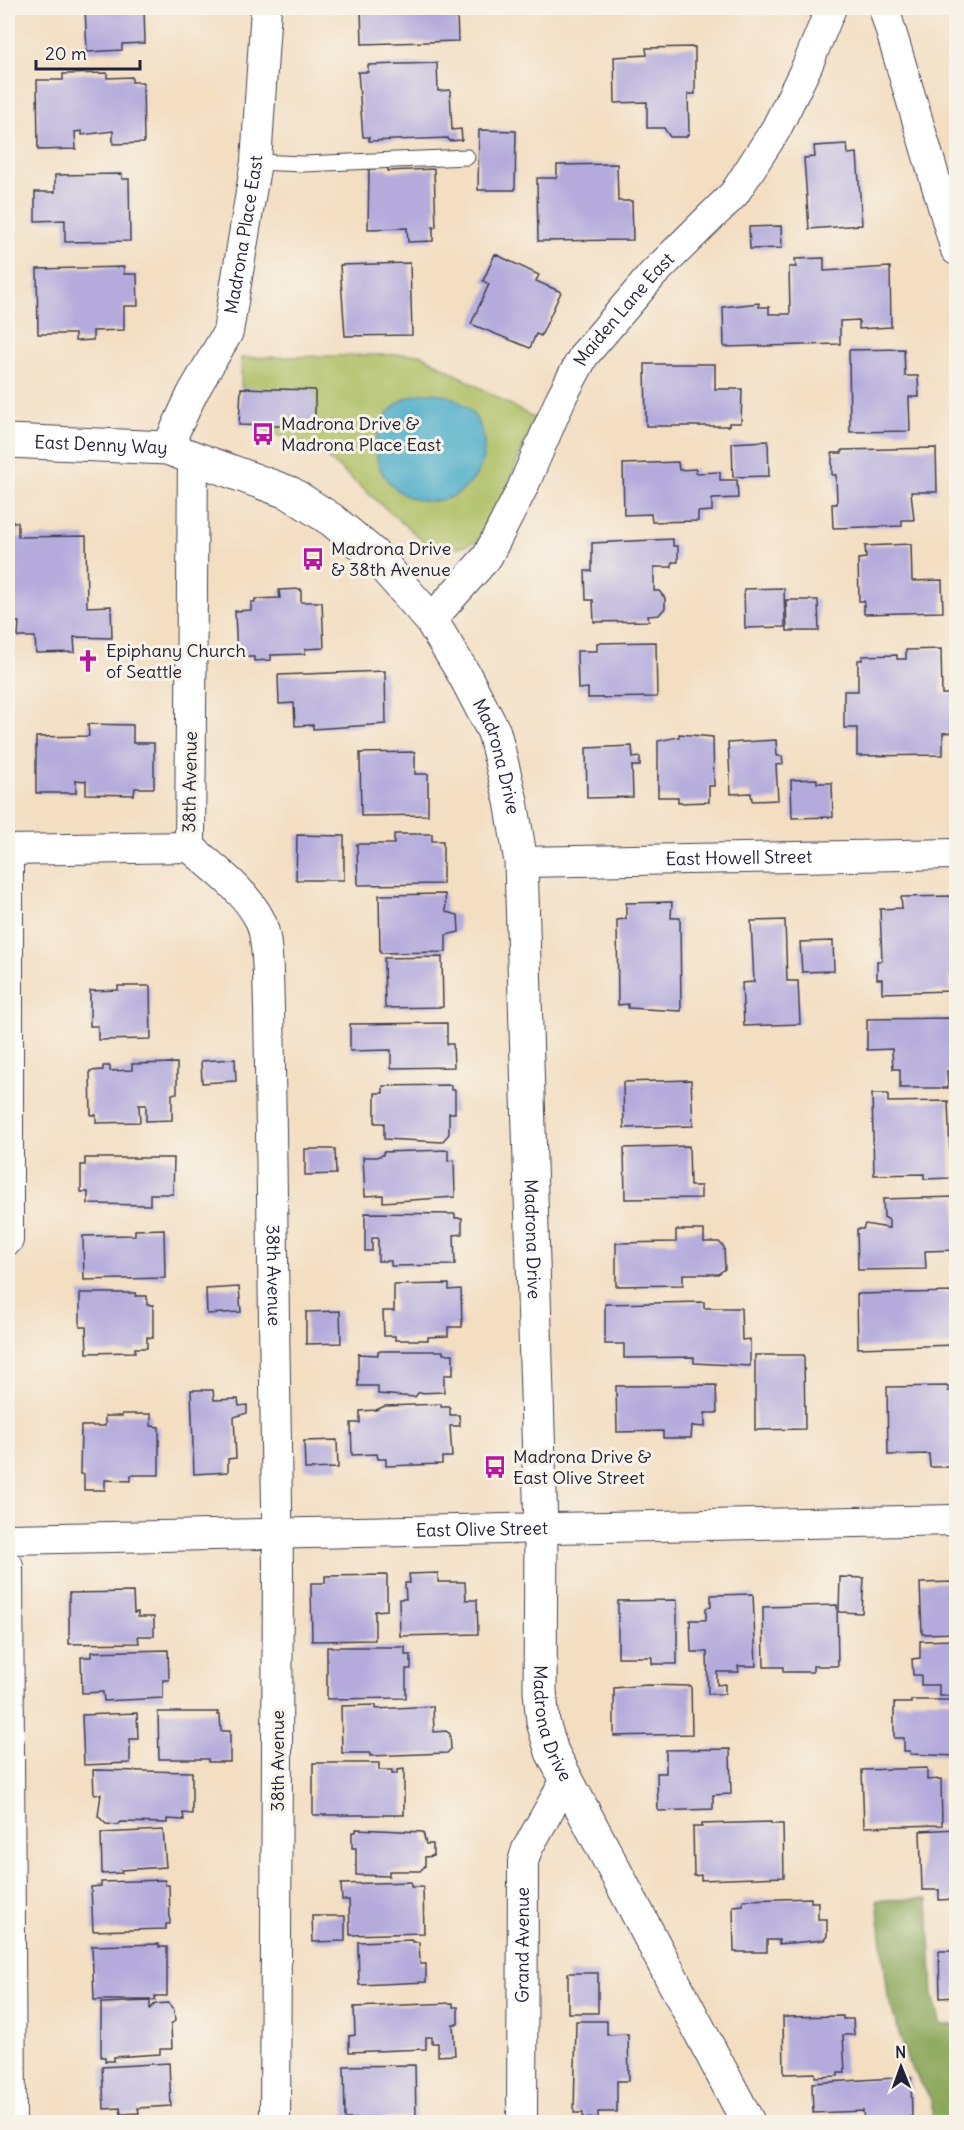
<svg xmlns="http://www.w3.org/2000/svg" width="964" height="2130" viewBox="0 0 964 2130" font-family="Delius,sans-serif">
<rect width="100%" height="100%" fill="#f7f3e8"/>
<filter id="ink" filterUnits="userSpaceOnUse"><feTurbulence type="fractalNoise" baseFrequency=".0167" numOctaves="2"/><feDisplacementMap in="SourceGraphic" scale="12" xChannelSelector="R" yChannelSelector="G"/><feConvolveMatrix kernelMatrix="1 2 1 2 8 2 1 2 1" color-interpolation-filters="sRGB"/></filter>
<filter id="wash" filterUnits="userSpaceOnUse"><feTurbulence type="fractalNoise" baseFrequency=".008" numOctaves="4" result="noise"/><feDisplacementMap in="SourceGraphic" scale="24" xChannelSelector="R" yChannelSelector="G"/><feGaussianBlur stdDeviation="1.35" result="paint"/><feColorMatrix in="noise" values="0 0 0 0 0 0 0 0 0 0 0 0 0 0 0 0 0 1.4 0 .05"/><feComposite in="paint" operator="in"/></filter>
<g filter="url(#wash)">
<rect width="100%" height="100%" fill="#f3dec2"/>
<path fill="#abbd61" stroke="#66704e" stroke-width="1.5" d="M420,354L534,418L488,538L438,554L323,454L242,420L241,358Z"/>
<path fill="#88a457" stroke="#556349" stroke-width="1.5" d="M928,1899L933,1996L941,2025H956V2122H932V2101L908,2062L888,1997L877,1900Z"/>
<path fill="#49abc8" stroke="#366682" stroke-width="1.5" d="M376 447a54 54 0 1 1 108 0a54 54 0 1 1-108 0Z"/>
<g id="blocks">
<path fill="#b4abdc" d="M85,8H144L145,43L122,44V50L87,52Z
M361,8H450V14H457L458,41L362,44Z
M659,8H724V10L659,11Z
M695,47V94H688L689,133L686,137H670L664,128H647V102L615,103L614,57L647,55L646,48Z
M437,63L438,91L450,90L452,130L461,129L462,140L449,141L448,138L369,141V137H363L358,72H368V65Z
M107,73V78L132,77V82H143L144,143L113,144V131L82,135V131L75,132L76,149L38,150L37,80H63V74Z
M479,130L516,131L515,190H478Z
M847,144L848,154L857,153L862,225L809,229L804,158L815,157L814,146Z
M617,164L618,201H632L633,240L538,241L537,178H557V165Z
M388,168V171L434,169L436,227H433V241L408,242L407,228L368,229L369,169Z
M122,174V179H129L130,241L65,242V220L35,221V192H55V175Z
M781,226L782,248L750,249L749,227Z
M495,254L539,275L536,281L561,292L541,336L536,334L530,348L471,324L489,284L483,281Z
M824,258V271L890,267L891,327L859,329V320L840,321V344L724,347L723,307L759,303V307H769V314H790L789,267H796L795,259Z
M410,263L412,335L345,336L340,265Z
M124,267V274H137L138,306H124V330L93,331V340L75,341V334H38L37,269Z
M904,349L905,376H918L919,397H909L910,431L850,432L849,350Z
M645,364H715V389H742L741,423H729V426H646Z
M241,388L315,390V427L239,425Z
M768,441L769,476L733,477L732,443Z
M936,448L937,492H911L914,520H902V526L833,528L832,504H837L836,475H832V453H842V450Z
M678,462L679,470L696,469V473L720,472V480H737L738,498L712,499V511L698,512V521L652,522L651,514L624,515L623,464Z
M8,522H18V537L86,536L87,607L111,606L112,638L74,637L75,652L36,653L35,637H18L19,622L8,623Z
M673,539V546H678V562H672V567H654V591H659L665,598V608L659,615L648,616L649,621L594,622L593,600H586L585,571H592V543Z
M911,544L912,581L942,580L943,612L864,614V601H859L858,559L866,558L865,546Z
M784,588L785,627L745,628L744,589Z
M301,589V602H322L324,648L305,649V654L271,655V660L254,661V657H237L235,611L251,610V602H255V599L280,598L279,590Z
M786,600H818L819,631H787Z
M656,642L657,697L588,698V688L578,689L577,651H597V643Z
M941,649L942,694H956V732L943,733V755L857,756V728H844V691H858V660H862V656L897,655V659H906V650Z
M385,671L386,724L313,729V725L295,726L294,703L279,704L278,675Z
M88,724L133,725V743H154V788H135L134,795L86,794V781L76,780V793H36V737L89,736Z
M679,734L713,737L714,786H709V802L678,803V797H658V741L679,737Z
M776,740L777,756H782L783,764L776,765L778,800L752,801L751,793L731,794L728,743Z
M632,746L633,758L640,757V766H632L633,797L587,798L586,748Z
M415,752V774H428V815L361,816L360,753Z
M817,779V783H832L833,817L792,818L791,780Z
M394,834H432V841H443V884L358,885L357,844H394Z
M297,835L344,836V880H296Z
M445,894L446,912L458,915L459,932L446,935V952L380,953L379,895Z
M956,896V967L950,968V991L882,993V979H877V961H882L880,909L902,908L901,897Z
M672,902L671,918H680L681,1011L628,1008V1004L618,1005L617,920L626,919V903Z
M785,920L787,981H798L800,1024L744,1026L742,983L754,982L751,921Z
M833,941L834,971L802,972L800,942Z
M442,957L443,1007L385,1008L384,958Z
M118,986H150L151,1039L98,1040V1026H90V991L118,990Z
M956,1018V1064L955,1071H947L948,1088H900V1069H893L892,1049L867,1050V1019Z
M447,1023V1044H453L454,1067L391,1068V1050L350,1051V1024Z
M235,1059L236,1081L202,1083L201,1061Z
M177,1063V1093L172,1094V1120L146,1121V1105H139L140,1122L96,1123V1115H91L90,1071L103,1070V1066H110V1071L132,1070V1064Z
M691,1080L693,1126L624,1128L623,1082Z
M451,1085V1090H455V1113H449V1134L442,1142L384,1139V1123H375V1093H383V1086Z
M872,1094H888V1102L948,1101L951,1178L924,1179V1174L874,1175Z
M689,1146L690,1186H701V1198L625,1199L624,1148Z
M305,1149H335L336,1174L305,1175Z
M448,1150V1161L454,1160L455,1197L383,1202V1195L365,1196L363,1157H376L383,1155V1152Z
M85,1158H174L173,1194H150V1205L88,1204V1192H81V1165H85Z
M956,1197V1250L925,1251L926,1269L858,1270L857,1229H863L865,1224L889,1228V1220L884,1217L883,1199Z
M365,1213L455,1214V1218H462V1234L454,1235L455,1265L391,1266V1261H378V1238H372V1251H365Z
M164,1229L165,1278L84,1280L83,1236L135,1235V1230Z
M676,1230H704V1242H719L724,1247L725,1269L718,1274H683V1285L616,1286V1243L676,1242Z
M449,1284V1290L461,1289L462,1327H448V1336L428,1337V1340H395V1336H384L383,1311H394V1285Z
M239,1287L241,1312L207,1314L206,1289Z
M956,1292V1345L858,1348L857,1294Z
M80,1293H136L135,1296H147V1305H153V1338L147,1337V1348H135V1352L87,1353L86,1327H80Z
M704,1302V1308H741L742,1340L750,1339V1366L694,1363V1357L624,1358V1344H605V1304Z
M340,1311L341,1343L306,1344V1312Z
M378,1351H443V1354H453V1375H444V1392L418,1393L415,1397L378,1394V1386H358V1354L378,1355Z
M755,1355H804L805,1429L755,1430Z
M716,1385L717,1413H705V1427L692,1426L691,1438H663V1431L617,1432L616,1386Z
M948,1386V1391H954V1404H956V1467H930L929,1454L888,1455L887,1387Z
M191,1390H213L214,1400L238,1399L239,1406L247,1405V1413L234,1417L236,1458L228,1459V1472L194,1474Z
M441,1404V1407H450V1415H459L460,1426H450L452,1457H442V1464L386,1466V1459H378L377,1454L352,1455L351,1423H360V1411L376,1410L385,1406Z
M122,1414H151V1426L159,1427V1475H131V1481L105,1480V1490H84V1474H80L81,1426H105V1416H122Z
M337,1440L338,1468L305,1469L304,1441Z
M438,1573V1582H465L466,1600H477L478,1634L400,1636L399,1599H406L405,1583H410L409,1574Z
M387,1575V1610L375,1611V1640L312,1641L311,1583H325V1576Z
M840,1577L864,1578L862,1613L839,1612Z
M956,1582V1633L922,1634L920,1583Z
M133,1592L134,1613L138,1612V1617H154V1636H138L139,1643L69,1644V1593Z
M753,1594L756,1666H738L739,1672H717V1685L725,1684V1694H708L707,1652H691L690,1620H706V1608L711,1607V1595Z
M677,1600V1664H652V1657H618V1601Z
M837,1605L838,1666H813V1672H783V1667H764L763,1607Z
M956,1640V1696H939V1685H921V1675H913L912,1659L920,1658V1641Z
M327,1647H405V1655H411V1669H406V1698L327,1699Z
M168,1650L169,1680H163V1698L104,1701L103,1692L82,1693L81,1657H91V1652Z
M647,1685L691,1686L692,1734L614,1736V1688Z
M911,1700H956V1756L910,1754V1751H904V1738H894V1703H911Z
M376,1705V1709L433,1706L434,1732L446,1731L450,1734L451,1749L447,1753L370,1756V1753H342L341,1706Z
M158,1712H218L217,1715H220L221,1731H230V1762H208V1759H159Z
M137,1713L138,1739H130V1763L84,1765L82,1715Z
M730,1749L731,1794L713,1795V1809L658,1811L657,1773H666V1750Z
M313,1763H379V1770H392V1774H397V1770L404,1769V1815H313Z
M927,1768V1780L941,1779L942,1825L864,1827L862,1770Z
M93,1770L192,1772V1814L183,1813L184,1820L167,1819V1823L120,1822L117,1825L106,1824L98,1816L101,1794L94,1795Z
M771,1822V1824H783L784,1877L701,1880V1875L694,1876L693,1827H702V1824Z
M356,1829L423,1832L426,1844H433V1856L425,1857V1866L420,1871H389V1876L356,1875V1848H352V1832H356Z
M956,1829V1899L939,1900V1890H922L920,1831Z
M163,1830L166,1867L121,1870L122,1873L102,1874L101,1833Z
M165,1880V1885H169L170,1924H166V1929L93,1931L91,1887L101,1886V1882Z
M411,1882V1887H423L424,1933L350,1935L349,1900H342L341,1884Z
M811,1898V1902H818V1919H827V1936L824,1940L779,1944V1940H767V1952H734L733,1906L743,1905V1900Z
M312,1916H345V1941L313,1942Z
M412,1940V1942H419L420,1964H426V1982L359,1985L358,1942Z
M159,1944V1947H167V1996H155V2000H94L92,1946Z
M939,1951H956V1997L940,1998Z
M568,1973H598V2013H568Z
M150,2001V2009L155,2004L168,2003L174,2010L175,2021L171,2024L172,2049H160V2054L114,2057V2061H105V2057H101V2003Z
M453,2003V2007H458V2024H453L455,2055L438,2056V2043H432V2037H426V2049L349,2052V2036L355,2035L354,2007Z
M843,2016V2019H853L854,2035H843L845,2073H838V2076L815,2077V2073L784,2074L783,2017Z
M576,2021H607V2035L628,2034L629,2081H617V2112H598V2118H583V2113H574Z
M169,2063L171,2106L138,2108L139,2113L121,2114L120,2108L104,2109L102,2067Z
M415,2065L416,2118L345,2119L344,2066Z
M911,2077L912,2117H908V2122H864L863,2111L813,2113L812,2083Z"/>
</g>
</g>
<g filter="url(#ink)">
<use href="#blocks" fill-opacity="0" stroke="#413e4f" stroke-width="1.5"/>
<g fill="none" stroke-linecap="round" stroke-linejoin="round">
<g stroke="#413e4f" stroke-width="17">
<path id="lane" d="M256,162L303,164L467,157"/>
</g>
<g stroke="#413e4f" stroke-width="32">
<g id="street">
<path d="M884,8L956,250"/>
<path id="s1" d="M167,448L192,394L228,332L256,162L266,8"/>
<path id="s2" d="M193,456L190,847C213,868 245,890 260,920C269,938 268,985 269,1007L278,1569L275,2122"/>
<path id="s3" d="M431,620L487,557L522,489L562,396L584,355L653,274L734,194L776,129L807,66L831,8"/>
<path d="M8,850L190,847"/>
<path id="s4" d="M521,862L956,854"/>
<path d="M8,1240V850"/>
<path id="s5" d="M8,1539L956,1520"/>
<path d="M8,1566L11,2122"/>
<path id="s6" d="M522,2122L523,1862L527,1849L567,1778"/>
</g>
</g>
<g stroke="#413e4f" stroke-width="35">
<g id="secondary">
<path id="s7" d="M8,441L167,448L290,493L332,520L374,555L431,620L465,676L494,732L511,801L521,862L541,1528L540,1691L543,1722L552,1752L748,2122"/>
</g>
</g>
<use href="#lane" stroke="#fff" stroke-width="15"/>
<use href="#street" stroke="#fff" stroke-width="30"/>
<use href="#secondary" stroke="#fff" stroke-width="33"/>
</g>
</g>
<defs>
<g id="bus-bare" transform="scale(1.8)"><path d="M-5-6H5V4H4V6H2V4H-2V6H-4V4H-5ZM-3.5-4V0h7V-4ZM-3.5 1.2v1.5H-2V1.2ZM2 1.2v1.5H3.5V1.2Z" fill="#b5179e" stroke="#f7f3e8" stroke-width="2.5" paint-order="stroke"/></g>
<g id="church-bare" transform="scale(1.8)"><path d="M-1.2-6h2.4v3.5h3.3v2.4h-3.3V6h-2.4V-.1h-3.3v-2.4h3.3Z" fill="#b5179e" stroke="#f7f3e8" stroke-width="2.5" paint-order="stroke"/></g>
</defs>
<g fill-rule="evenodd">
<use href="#bus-bare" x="263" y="434"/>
<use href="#bus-bare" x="313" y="559"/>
<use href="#church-bare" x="88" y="661"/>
<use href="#bus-bare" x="495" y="1467"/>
</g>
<g text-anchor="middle" stroke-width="6" stroke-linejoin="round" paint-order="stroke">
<g font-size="18" fill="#22223b" stroke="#f7f3e8">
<text dy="6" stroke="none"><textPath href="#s1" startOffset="230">Madrona Place East</textPath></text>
<text dy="6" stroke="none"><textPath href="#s3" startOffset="369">Maiden Lane East</textPath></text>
<text dy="6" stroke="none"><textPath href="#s7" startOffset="93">East Denny Way</textPath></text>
<text dy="6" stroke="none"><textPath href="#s7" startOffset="634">Madrona Drive</textPath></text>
<text transform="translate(190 782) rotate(-89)" y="6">38th Avenue</text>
<text dy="6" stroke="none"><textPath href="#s4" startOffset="218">East Howell Street</textPath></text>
<text dy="6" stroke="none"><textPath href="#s7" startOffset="1120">Madrona Drive</textPath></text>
<text dy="6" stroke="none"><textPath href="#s2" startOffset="849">38th Avenue</textPath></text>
<text dy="6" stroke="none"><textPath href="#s5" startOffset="474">East Olive Street</textPath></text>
<text dy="6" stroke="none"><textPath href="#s7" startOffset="1606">Madrona Drive</textPath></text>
<text transform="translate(278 1761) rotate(-90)" y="6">38th Avenue</text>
<text dy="6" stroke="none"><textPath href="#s6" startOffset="177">Grand Avenue</textPath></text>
</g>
<g font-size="18" fill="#22223b" stroke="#f7f3e8" text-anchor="start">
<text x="281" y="430">Madrona Drive &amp;<tspan x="281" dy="21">Madrona Place East</tspan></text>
<text x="331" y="555">Madrona Drive<tspan x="331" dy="21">&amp; 38th Avenue</tspan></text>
<text x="106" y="657">Epiphany Church<tspan x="106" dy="21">of Seattle</tspan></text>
<text x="513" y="1463">Madrona Drive &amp;<tspan x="513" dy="21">East Olive Street</tspan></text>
</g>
</g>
<rect width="964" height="2130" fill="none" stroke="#f7f3e8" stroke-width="30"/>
<g transform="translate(901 2067) rotate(359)" stroke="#f7f3e8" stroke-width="4.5" paint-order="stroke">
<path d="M0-4.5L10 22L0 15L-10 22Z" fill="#22223b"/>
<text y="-9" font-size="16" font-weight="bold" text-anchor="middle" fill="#22223b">N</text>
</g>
<path d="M36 60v9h104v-9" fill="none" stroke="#22223b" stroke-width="3"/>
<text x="45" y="60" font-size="18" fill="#22223b" stroke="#f7f3e8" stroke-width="4.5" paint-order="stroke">20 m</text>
</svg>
